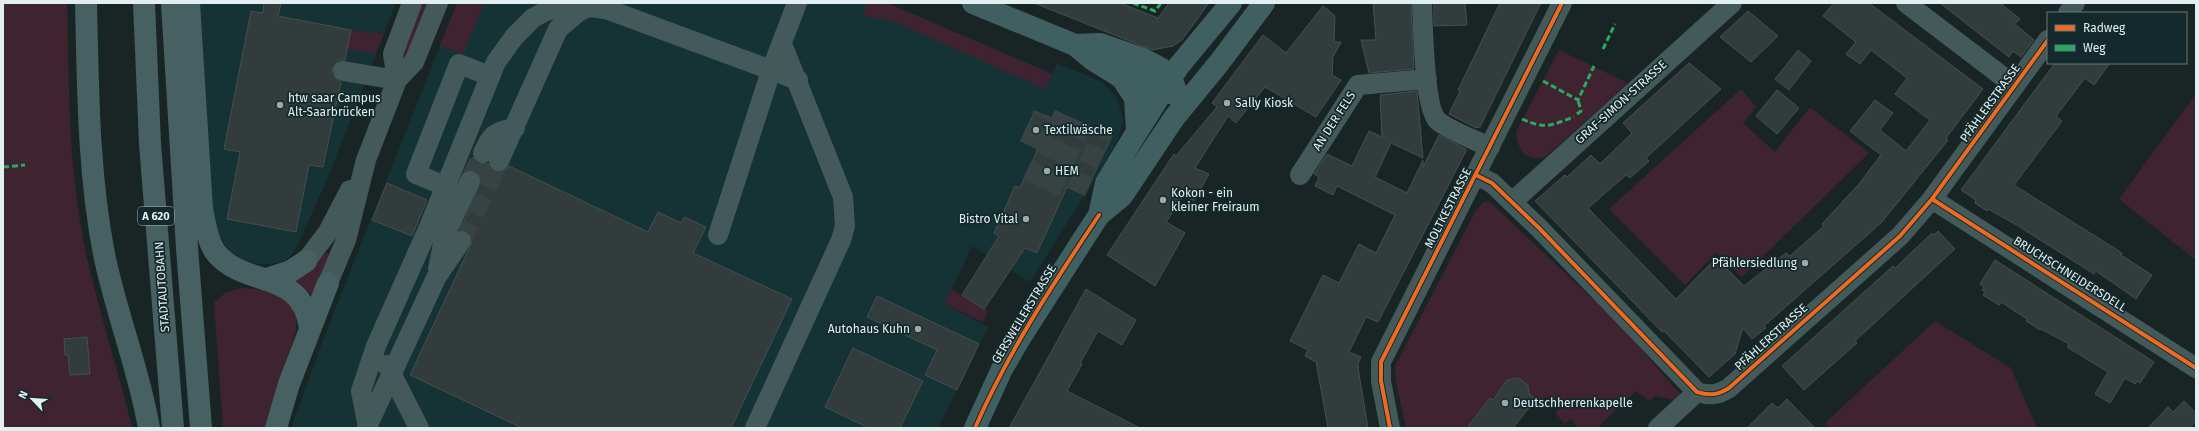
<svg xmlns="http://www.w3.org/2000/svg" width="2199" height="431" viewBox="0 0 2199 431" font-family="'Fira Sans',sans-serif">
<rect width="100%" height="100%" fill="#192525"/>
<path fill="#153235" d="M199,3H396L331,170L297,247L287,260L271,264H256L240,258L227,248L218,233L212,209Z
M457,3H887L1052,74L1057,63L1102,82L1117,98L1123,119L1119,137L1108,158L1030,282L972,246L945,304L988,327L938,428H291L325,335Z"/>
<path fill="#402330" d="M3,3H67C69,71 68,141 78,208C88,283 115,355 132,428H3Z
M421,3H428L405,59L400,57Z
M457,3H484L463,54L440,45Z
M868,3H887L1052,74L1045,89L891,20C880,17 875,20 862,15Z
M351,30L384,34L376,53L347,49Z
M1559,50L1628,83L1545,157C1526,162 1517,149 1516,132Z
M1741,89L1756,107L1743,123L1775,152L1810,107L1869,153L1742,277L1716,253L1685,285L1609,209Z
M2196,94V260L2119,199Z
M1489,201L1621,326L1680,394L1673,400L1655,396L1650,401L1636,391L1597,428H1578L1570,419L1565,424L1555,413L1559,408L1545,397L1541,402L1529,394L1528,385L1519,378L1507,380L1471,428H1406L1396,382L1395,366L1475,212L1483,202Z
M327,252L329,255L314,292L312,295C303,294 296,287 294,279Z
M240,288C258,288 291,293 296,316C297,320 296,327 296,331L264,428H223L214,303L225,293Z
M952,289L988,311L983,322L945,304Z
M1935,321L2011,368L2037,428H1830L1825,423Z"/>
<path fill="#323c3c" stroke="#444f4f" d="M264,3H281L278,16L351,30L345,60H339L332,69V75L341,82L323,167L309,165L296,232L227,219L240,152L224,149L251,11L263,13Z
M1034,3H1120L1158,18L1169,3H1209L1182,40L1173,46L1152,50Z
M1373,3H1411L1414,69L1369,73L1361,40H1376Z
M1434,3H1465L1467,25L1434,26Z
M1500,3H1541L1480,127L1476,128L1449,114L1460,91L1458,90Z
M1834,3H1869L1983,89L1946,138L1948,140L1882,222L1764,326L1766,328L1752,339L1743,328L1735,354L1709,377L1664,331L1662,332L1535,201L1565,175L1567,177L1591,155L1600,164L1632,133L1623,123L1689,63L1721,89L1646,158L1649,161L1630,178L1626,175L1588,208L1676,299L1716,258L1744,286L1786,253L1790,256L1824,226L1822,224L1858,185L1881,155L1850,131L1875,100L1893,113L1880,130L1906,151L1930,120L1895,94L1907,78L1871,50L1860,64L1846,54L1856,42L1823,16Z
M1940,3H2000L2020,19L2015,24L2034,40L2021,57L2013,51L2009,57Z
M1323,6L1335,16L1334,42H1341L1333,57L1332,75L1341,80L1316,117L1265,87L1236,123L1228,116L1195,168L1209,174L1194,201L1184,195L1166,222L1185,233L1155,286L1107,255L1174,154L1176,156L1217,107L1212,103L1263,35L1286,53Z
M1748,11L1778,36L1751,62L1720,37Z
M1798,50L1811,61L1789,90L1775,79Z
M2055,63H2110L2094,85L2085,78L2056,116L2062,121L2014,185L2122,253L2121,255L2152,275L2136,299L2096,271L2094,274L2015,224L1988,209L1987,211L1975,203L1976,200L1961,190Z
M1777,90L1799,108L1777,134L1756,116Z
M1417,91L1423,158L1391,143L1375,177L1407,193L1423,160V167L1439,135L1466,149V151L1378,322L1366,317L1349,352L1361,357L1358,363L1359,374L1368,428H1328L1316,362L1305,356L1308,350L1290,341L1323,275L1339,283L1359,244L1376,253L1395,215L1337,186L1333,195L1315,186L1319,177L1314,174L1327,154L1352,166L1369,131L1382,137L1380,95Z
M1035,111L1052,118L1055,111L1112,136L1084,195L1067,187L1037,253L1025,248L984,309L962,295L999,236L994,233L1015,186L1020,188L1038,149L1021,141Z
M473,157L479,164L488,163L495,172L505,170L509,166L648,232L658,212L681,223L684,217L706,227L693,253L792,299L731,428H522L410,375L472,242L468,232L460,230L481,180L475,171L466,170Z
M387,183L427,200L412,236L372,220Z
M1938,231L1955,249L1855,341L1857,343L1804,390L1782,366L1893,266L1895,268L1932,233L1934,235Z
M1995,260L2154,362L2140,383L2137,381L2135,384L2125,378L2110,403L2095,394L2108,372L2067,347L2069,344L2041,329L2040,330L2026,321L2027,319L2001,302L1999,305L1983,295L1985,292L1982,290L1984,287L1980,284Z
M1086,289L1136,320L1122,345L1098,331L1080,363L1082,364L1067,391L1140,428H1009Z
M877,296L979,344L957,390L925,375L937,350L867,317Z
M87,337L90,374L70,375L68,355H65L64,339Z
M853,348L923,381L900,428H869L825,407Z
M1519,378L1528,385L1529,394L1536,399L1513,428H1467L1490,398L1493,400L1507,380Z
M1787,399L1815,428H1747L1772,403L1778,408Z
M2184,401L2196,413V420L2190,428H2148L2168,407L2173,412Z"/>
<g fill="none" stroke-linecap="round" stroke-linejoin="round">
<path stroke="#374343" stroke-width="20" stroke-dasharray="20 10" stroke-linecap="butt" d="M1029,145L1043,114
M470,181L483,153
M1032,183L1064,114
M1050,192L1082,123
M1076,192L1103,132
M461,241L499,161"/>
<path stroke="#44595a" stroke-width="20" d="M1422,3C1423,24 1424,109 1438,121C1450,131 1475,140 1490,147
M1906,3L2015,86
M2068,13L2075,3
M343,71L397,80
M397,80L393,54L412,3
M483,153C491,135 495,131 515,128
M499,161L558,29L577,13L586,8L594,7
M1300,175L1358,85L1427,79
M1476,175L1492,183L1539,228L1697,392C1710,396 1718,395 1729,388L1900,236L1932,199L2048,40
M445,186L416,174L459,64L490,76
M1932,199L2196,368
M1512,202L1732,3
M718,235L771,71L797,3
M306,261L328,232L350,190
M438,269L445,234L470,181
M328,283L346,240L366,160L397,80L414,62L438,3
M387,365L419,428
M367,427L436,278L461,241
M368,428L361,391L376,346L429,227L496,62L514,37L533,18L546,11L572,4L609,10L798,80
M755,428L841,240L845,226L843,197L782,44
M1390,428L1381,381V362L1562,3
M1658,428L1697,392"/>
<path stroke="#405f61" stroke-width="22" d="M973,3L1075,45L1093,60L1122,78L1135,98L1137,131
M1075,45L1100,44L1143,59L1162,69L1171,78L1176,91
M1120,64L1152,88L1177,95
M1099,215L1106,183L1135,135L1178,67L1231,3
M975,428L1002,369L1020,338L1086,235L1099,215L1122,196L1174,118L1219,63L1264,3"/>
<path stroke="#476061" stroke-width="22" d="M86,3C88,87 88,171 104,254C116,313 139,369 149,428
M144,3L150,144L173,428
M172,3L187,248L201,428
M189,3L202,209C205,223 207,241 216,253C246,289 302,268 310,328
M267,279L291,271L306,261
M276,428L289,384L328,283"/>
<path stroke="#26ab63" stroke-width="3" stroke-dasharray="6 3" stroke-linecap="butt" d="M1133,3L1155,11L1161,3
M1603,49L1615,24
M1543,81L1578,100L1594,66
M1577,114L1581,111L1578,100
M1522,119C1546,130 1551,125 1574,117
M3,167L25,165"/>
<g stroke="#13292b" stroke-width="6">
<path id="cycleway" d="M1476,175L1492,183L1539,228L1697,392C1710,396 1718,395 1729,388L1900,236L1932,199L2048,40
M1932,199L2196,368
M975,428C1008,352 1053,284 1099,215
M1390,428L1381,381V362L1562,3"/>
</g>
<use href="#cycleway" stroke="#ed6a23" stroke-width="4"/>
</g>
<g fill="#9ca8a9" stroke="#13292b" stroke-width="1.5">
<circle cx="1227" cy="103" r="4"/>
<circle cx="280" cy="105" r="4"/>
<circle cx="1036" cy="130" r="4"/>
<circle cx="1047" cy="171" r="4"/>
<circle cx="1163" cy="200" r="4"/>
<circle cx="1026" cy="219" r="4"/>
<circle cx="1805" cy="263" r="4"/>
<circle cx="918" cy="329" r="4"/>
<circle cx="1505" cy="403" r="4"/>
</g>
<g text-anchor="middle" stroke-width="3.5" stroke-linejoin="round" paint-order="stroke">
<rect fill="#13292b" stroke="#a4b4b5" stroke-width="1" x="138" y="207" width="36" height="18" rx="3"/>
<g font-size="11" font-weight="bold" fill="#e2eff0">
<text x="156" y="220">A 620</text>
</g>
<g font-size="12" fill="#e2eff0" stroke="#13292b" text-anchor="start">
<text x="288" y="102">htw saar Campus<tspan x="288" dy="14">Alt-Saarbrücken</tspan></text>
<text x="1235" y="107">Sally Kiosk</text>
<text x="1044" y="134">Textilwäsche</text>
<text x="1055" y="175">HEM</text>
<text x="1171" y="197">Kokon - ein<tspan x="1171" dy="14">kleiner Freiraum</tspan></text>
<text x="1018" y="223" text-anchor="end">Bistro Vital</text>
<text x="1797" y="267" text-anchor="end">Pfählersiedlung</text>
<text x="910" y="333" text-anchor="end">Autohaus Kuhn</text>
<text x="1513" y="407">Deutschherrenkapelle</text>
</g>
<g font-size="12" fill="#e2eff0" stroke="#13292b">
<text transform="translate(1621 102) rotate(-42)" y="4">GRAF-SIMON-STRASSE</text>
<text transform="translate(1990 103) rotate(-54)" y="4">PFÄHLERSTRASSE</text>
<text transform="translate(1334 121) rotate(-57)" y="4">AN DER FELS</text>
<text transform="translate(1448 208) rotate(-63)" y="4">MOLTKESTRASSE</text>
<text transform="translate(2070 274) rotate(32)" y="4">BRUCHSCHNEIDERSDELL</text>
<text transform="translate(162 287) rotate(-94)" y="4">STADTAUTOBAHN</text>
<text transform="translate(1024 314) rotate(-59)" y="4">GERSWEILERSTRASSE</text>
<text transform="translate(1771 337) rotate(-42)" y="4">PFÄHLERSTRASSE</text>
</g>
</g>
<rect width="2199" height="431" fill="none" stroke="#e2eff0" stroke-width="8"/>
<rect x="2047" y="12" width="140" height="52" fill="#13292b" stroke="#66787a"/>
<rect x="2055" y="25" width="20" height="6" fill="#ed6a23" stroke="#66787a"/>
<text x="2083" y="32" font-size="12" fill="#e2eff0">Radweg</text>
<rect x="2055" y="45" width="20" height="6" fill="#26ab63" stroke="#66787a"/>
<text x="2083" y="52" font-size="12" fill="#e2eff0">Weg</text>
<g transform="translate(32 399) rotate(295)" stroke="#13292b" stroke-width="3" paint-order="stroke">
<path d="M0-3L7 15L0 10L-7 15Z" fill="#e2eff0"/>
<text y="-6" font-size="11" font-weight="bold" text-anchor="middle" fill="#e2eff0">N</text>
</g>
</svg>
